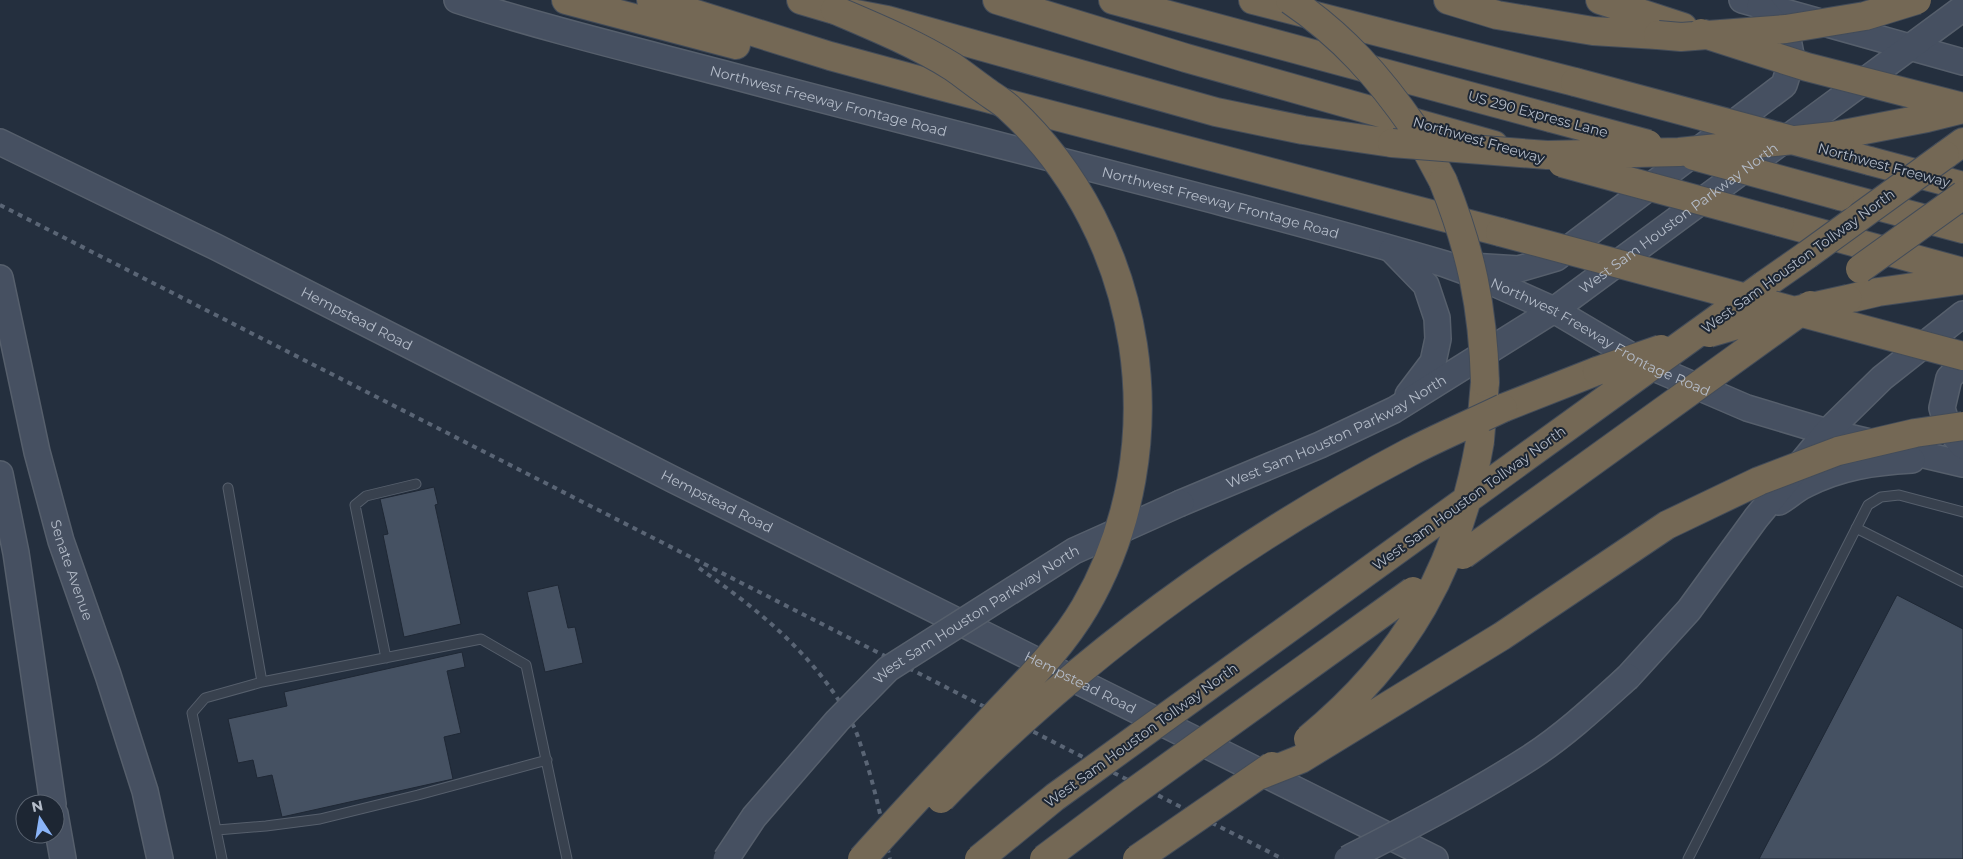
<svg xmlns="http://www.w3.org/2000/svg" width="1963" height="859" viewBox="0 0 1963 859" font-family="Montserrat,sans-serif">
<rect width="100%" height="100%" fill="#242f3e"/>
<path fill="#455162" stroke="#1f2835" d="M434,487L438,504L435,505L461,624L404,637L383,535L388,534L380,499Z
M558,585L568,628L575,627L583,663L545,672L527,592Z
M1897,595L1963,629V859H1759Z
M462,652L465,667L447,671L461,733L444,737L453,779L282,817L272,775L257,778L253,760L238,763L228,719L287,706L284,692Z"/>
<g fill="none" stroke-linecap="round" stroke-linejoin="round">
<g stroke="#565f6c" stroke-width="11">
<path id="service" d="M228,488L262,682
M1856,528L1963,582
M386,658L355,505L366,496L416,484
M217,830L266,826L320,819L418,795L547,760
M222,859L192,713L205,698L262,682L481,639L526,665L567,859
M1688,859L1868,505L1881,497L1899,495L1963,512"/>
</g>
<g stroke="#565f6c" stroke-width="28">
<g id="secondary">
<path id="s1" d="M457,0C546,29 638,51 729,75C967,139 1208,195 1445,264L1478,276L1554,310L1647,365L1747,408L1827,432L1963,464"/>
<path d="M1742,0L1963,62"/>
<path id="s2" d="M0,142L216,247L674,480L1435,859"/>
<path d="M1392,250L1426,285L1437,318L1438,339L1433,362L1408,395"/>
<path d="M1470,266L1519,269L1556,258L1784,85L1792,60L1788,39L1760,6"/>
<path id="s3" d="M0,278L37,452L61,541L108,675L145,791L160,859"/>
<path d="M1963,363L1949,378L1942,408L1948,428L1963,446"/>
<path d="M0,474L16,553L53,804"/>
<path d="M1779,502C1788,497 1796,489 1805,485C1839,467 1875,462 1912,460"/>
<path id="s4" d="M1181,503L1320,445L1394,410L1554,310L1963,8"/>
<path d="M1628,677L1689,610L1756,518L1827,432L1882,378L1963,314"/>
<path d="M55,814L63,859"/>
</g>
</g>
<g stroke="#434c59" stroke-width="30">
<path id="motorway" d="M566,0L736,45
M651,0L830,56L933,84L1500,232
M801,0L835,10L887,20L1216,112L1303,130L1392,143
M997,0L1186,58L1494,145
M1113,0L1551,118
M1253,0L1575,82
M1448,0L1497,15L1593,31L1658,35
M1600,0L1683,27
M1415,129L1443,181
M1945,155L1963,142
M1870,161L1963,186
M1840,196L1963,229
M1780,222L1963,272
M1764,285L1807,255
M1848,299L1878,292L1963,280
M1503,408L1597,371
M1480,439L1485,382"/>
</g>
<use href="#service" stroke="#38414e" stroke-width="9"/>
<use href="#secondary" stroke="#465061" stroke-width="25"/>
<use href="#motorway" stroke="#746855" stroke-width="28"/>
<path stroke="#5a6575" stroke-width="4" stroke-dasharray="5 5" stroke-linecap="butt" d="M0,205L1283,859
M699,568C760,611 820,659 854,727C858,735 860,744 863,752C875,787 882,823 890,859"/>
<g stroke="#565f6c" stroke-width="28" stroke-linecap="butt">
<g id="secondary-bridge">
<path id="s5" d="M726,859L754,817L837,721L888,669L1074,551L1181,503"/>
<path d="M1347,859C1409,827 1472,795 1531,757C1566,734 1597,705 1628,677"/>
</g>
</g>
<g stroke="#434c59" stroke-width="30" stroke-linecap="butt">
<path id="motorway-bridge" d="M1290,0C1343,36 1379,77 1415,129
M835,10C875,27 916,44 953,67C963,74 973,82 983,89C992,96 1002,101 1010,109C1145,234 1178,447 1085,607C1061,648 1027,681 995,715C950,763 906,810 862,859
M1701,33L1807,67L1963,107
M1658,35L1681,37L1786,29L1865,16L1917,0
M1575,82L1870,161
M1551,118L1648,144
M1392,143L1547,155L1679,152L1833,136L1927,118L1963,109
M1694,156L1840,196
M1562,163L1780,222
M1443,181C1471,251 1483,307 1485,382
M1500,232L1963,356
M1807,255L1945,155
M1860,269L1963,195
M1709,333L1761,318L1848,299
M1597,371L1661,349
M1463,555L1810,305
M1308,739C1407,658 1458,566 1480,441
M1258,776L1301,759L1502,636L1667,525L1759,481L1838,451L1915,433L1963,426
M941,799C976,762 1015,727 1054,693C1163,599 1282,519 1410,452C1441,436 1472,423 1503,408
M979,859L1055,797L1764,285
M1044,859L1128,796L1413,591
M1137,859L1272,766"/>
</g>
<use href="#secondary-bridge" stroke="#465061" stroke-width="25"/>
<use href="#motorway-bridge" stroke="#746855" stroke-width="28"/>
</g>
<g text-anchor="middle" stroke-width="4" stroke-linejoin="round" paint-order="stroke">
<g font-size="14" fill="#b4bcc9" stroke="#1d2633">
<text dy="5" stroke="none"><textPath href="#s1" startOffset="385">Northwest Freeway Frontage Road</textPath></text>
<text transform="translate(1538 114) rotate(15)" y="5">US 290 Express Lane</text>
<text transform="translate(1479 140) rotate(16)" y="5">Northwest Freeway</text>
<text transform="translate(1884 165) rotate(15)" y="5">Northwest Freeway</text>
<text dy="5" stroke="none"><textPath href="#s1" startOffset="790">Northwest Freeway Frontage Road</textPath></text>
<text dy="5" stroke="none"><textPath href="#s4" startOffset="576">West Sam Houston Parkway North</textPath></text>
<text transform="translate(1798 261) rotate(-36)" y="5">West Sam Houston Tollway North</text>
<text dy="5" stroke="none"><textPath href="#s2" startOffset="398">Hempstead Road</textPath></text>
<text dy="5" stroke="none"><textPath href="#s1" startOffset="1195">Northwest Freeway Frontage Road</textPath></text>
<text dy="5" stroke="none"><textPath href="#s4" startOffset="171">West Sam Houston Parkway North</textPath></text>
<text transform="translate(1469 498) rotate(-36)" y="5">West Sam Houston Tollway North</text>
<text dy="5" stroke="none"><textPath href="#s2" startOffset="802">Hempstead Road</textPath></text>
<text dy="5" stroke="none"><textPath href="#s3" startOffset="301">Senate Avenue</textPath></text>
<text dy="5" stroke="none"><textPath href="#s5" startOffset="354">West Sam Houston Parkway North</textPath></text>
<text dy="5" stroke="none"><textPath href="#s2" startOffset="1208">Hempstead Road</textPath></text>
<text transform="translate(1141 735) rotate(-36)" y="5">West Sam Houston Tollway North</text>
</g>
</g>
<g transform="translate(40 819) rotate(348)"><circle r="24" fill="#1d2633" stroke="#59626f"/>
<path d="M0-4L9 19L0 12L-9 19Z" fill="#8ab4f8"/>
<text y="-8" font-size="14" font-weight="bold" text-anchor="middle" fill="#b4bcc9">N</text>
</g>
</svg>
